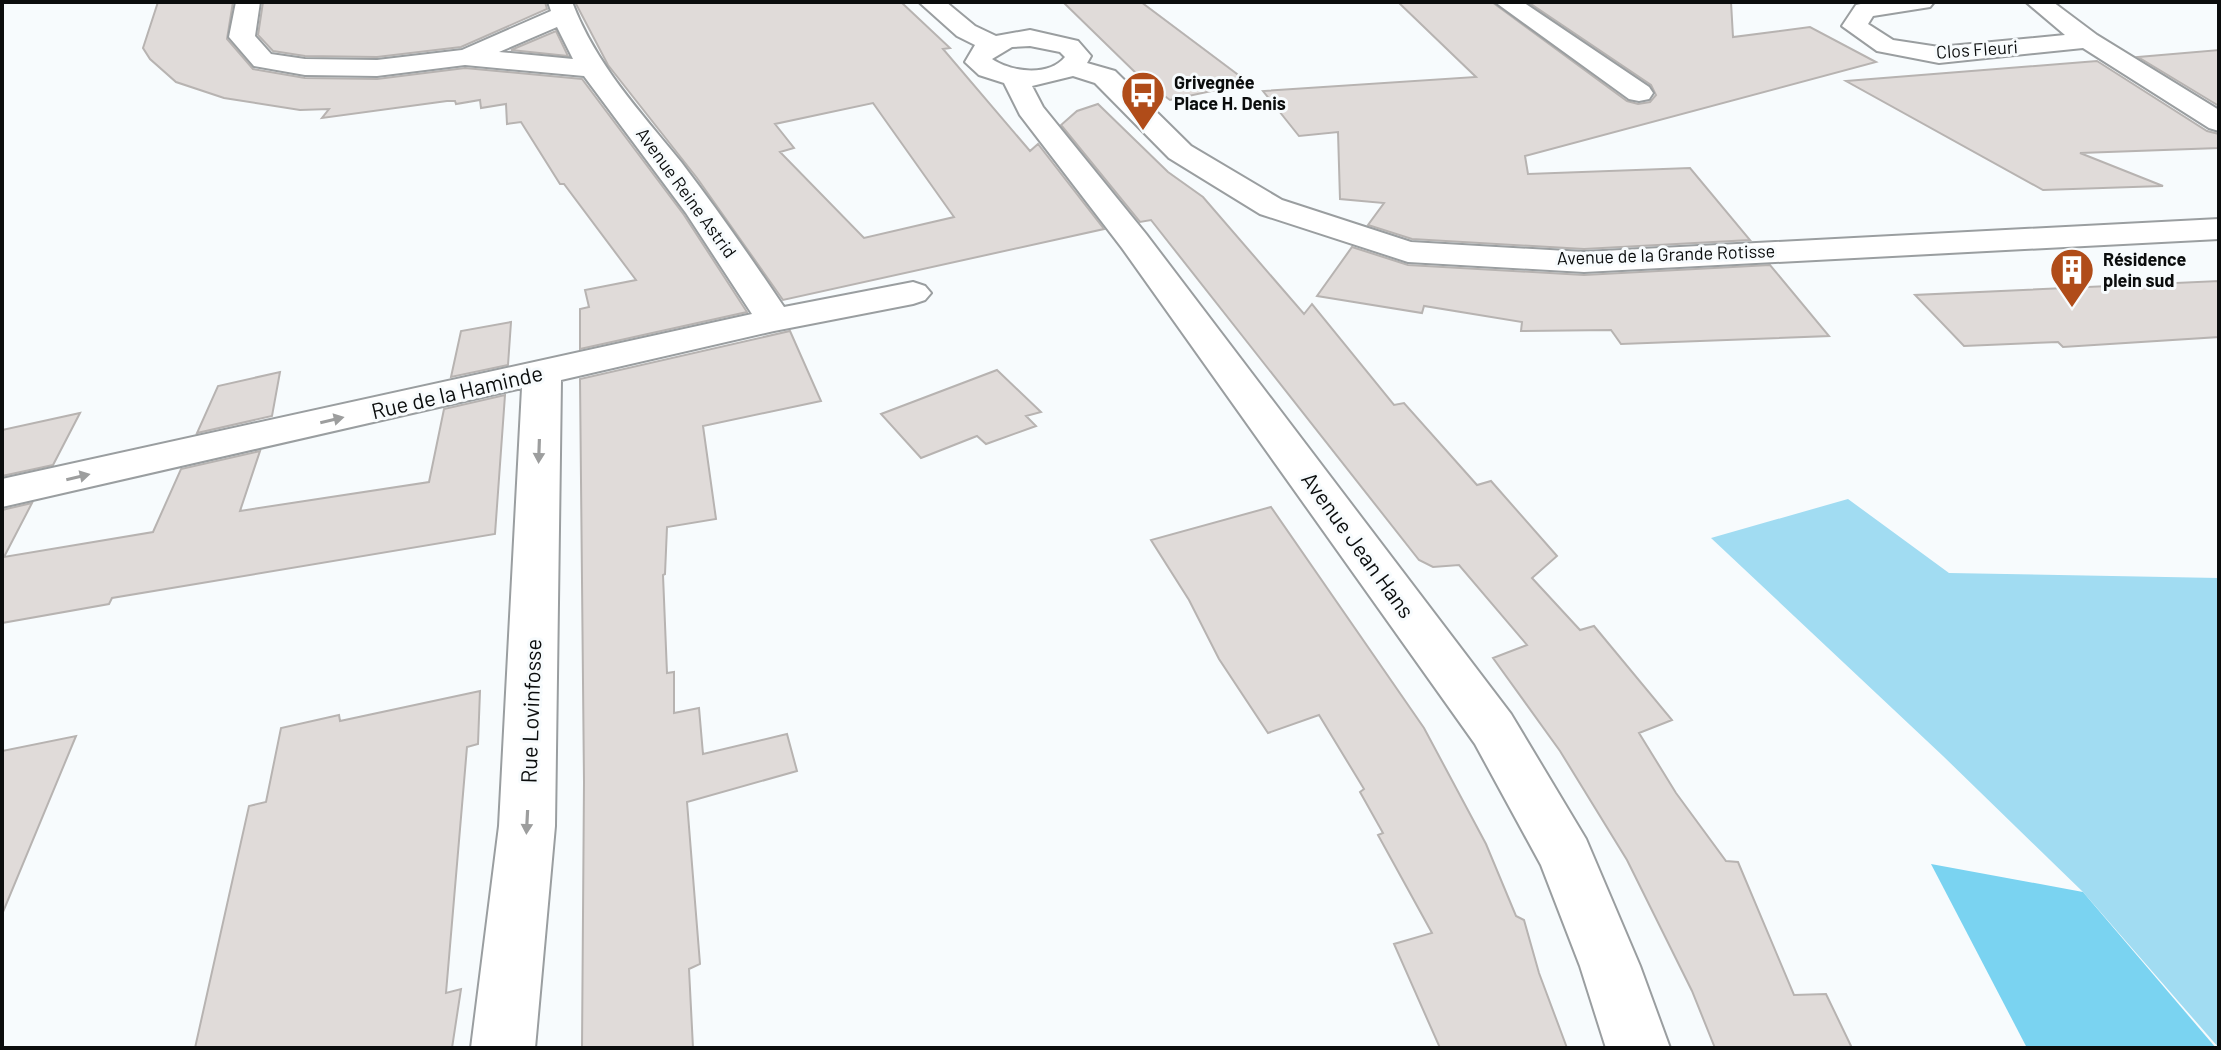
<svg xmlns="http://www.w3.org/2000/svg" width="2221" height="1050" viewBox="0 0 2221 1050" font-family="Barlow,sans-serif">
<rect width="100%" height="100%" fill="#f7fbfd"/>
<path fill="#a1dcf2" d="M1848,499L1949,573L2219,578V1048L2083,892L1943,756L1711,538Z"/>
<path fill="#7ad3f1" d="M1931,864L2083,892L2216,1048H2027Z"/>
<path fill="#e0dbd9" stroke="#b7b3b1" stroke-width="2" fill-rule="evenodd" d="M158,2H233L227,39L253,69L305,78L377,79L465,68L582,79L684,215L747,312L580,349V309L589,307L585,290L636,280L564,184H560L521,122L507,124L506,104L481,108L480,100L456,104L455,101H447L322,118L329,109L300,110L224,98L176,82L150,59L143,48Z
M263,2H545L547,9L461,47L377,57L305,56L273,51L258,35Z
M575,2H901L950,48L943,49L1030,151L1038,144L1104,229L783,300L697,178L608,65ZM873,103L954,217L864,238L780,152L794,148L775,124Z
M1063,2H1141L1249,83L1170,100L1142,79Z
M1398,2H1492L1627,101L1638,104L1650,102L1656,95L1651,85L1528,2H1731L1733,37L1810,27L1876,62L1525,156L1528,174L1690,168L1750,240L1584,249L1412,239L1368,225L1384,203L1340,199L1338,132L1299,136L1263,91L1476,77Z
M556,31L568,56L511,50Z
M2219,50V106L2138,57Z
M2097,61L2207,131L2219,134V148L2080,153L2163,186L2043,190L1846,81Z
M1098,104L1168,172L1203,197L1304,314L1312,304L1394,405L1404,403L1477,485L1491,481L1557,556L1532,578L1580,630L1594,626L1672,720L1639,733L1676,793L1726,861L1738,862L1794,995L1826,994L1852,1048H1715L1692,991L1627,860L1560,751L1493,658L1527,645L1459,565L1433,567L1419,560L1151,220L1140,222L1061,125L1077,111Z
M1352,247L1408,265L1584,275L1770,265L1829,336L1621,344L1611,330L1521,331L1522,322L1424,306L1422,313L1317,296Z
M2219,281V337L2063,347L2058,342L1964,346L1915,295Z
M511,322L508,365L451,377L461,331Z
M790,331L821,401L703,426L716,519L667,527L665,574L663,575L667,673L674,672V713L699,708L703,754L787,734L797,771L687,802L700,964L689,969L693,1048H582L584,782L580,379Z
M997,370L1041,412L1026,416L1036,426L986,444L977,436L921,458L881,414Z
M280,372L272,416L197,433L218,386Z
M505,395L495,534L112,598L109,604L2,623V510L32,503L4,557L153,532L181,469L260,451L240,511L429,482L444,409Z
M80,413L53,465L2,476V430Z
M1271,507L1424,728L1486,844L1516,916L1524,920L1539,973L1567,1048H1440L1394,944L1432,933L1378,835L1383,833L1360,792L1364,789L1319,715L1268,733L1219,659L1189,600L1151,540Z
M480,691L478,744L467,747L446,993L461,989L452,1048H195L249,806L266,802L281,728L339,715L340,721Z
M76,736L3,912H2V751Z"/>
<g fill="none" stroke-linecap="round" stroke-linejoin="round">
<g stroke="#9a9ea0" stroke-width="4">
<path id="minor" d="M236,2H260L255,36L271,54L305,59L377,60L462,50L551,11L548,2H572C596,65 639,110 681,162C717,209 751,258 784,307L913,282L925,286L931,293L925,300L913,304L774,331L561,380L555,826L535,1048H471L499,826L522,388L2,507V479L752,314L686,213L584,76L465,65L377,76L305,75L254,66L229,37ZM557,27L573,59L499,52Z
M919,2H946L975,26L996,36L1030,30L1078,41L1091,56L1087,63L1115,71L1191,146L1282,200L1411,242L1584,252L2219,219V239L1584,272L1408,262L1260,214L1169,158L1095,83L1073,76L1032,86L1043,107L1146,234L1511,714L1586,839L1640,966L1670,1048H1606L1580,966L1541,865L1475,744L1122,248L1020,115L1004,83L979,75L965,62L975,45L957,36ZM1030,46L1060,52L1065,57C1049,77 1011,72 992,59L1012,47Z
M1495,2H1523L1649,87L1653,93L1649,99L1639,101L1629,99Z
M1870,2H1934L1930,7L1873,16L1868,24L1893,40L1939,47L2065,35L2026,2H2053L2097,35L2219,110V131L2209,128L2083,48L1939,63L1877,51L1842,26L1856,5Z"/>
</g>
<use href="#minor" fill="#fff" fill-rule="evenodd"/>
</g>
<defs><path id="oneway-solid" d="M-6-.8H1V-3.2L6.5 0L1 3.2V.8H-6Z" transform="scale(2)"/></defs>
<g fill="#9d9e9e">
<use href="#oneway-solid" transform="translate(332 420) rotate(-13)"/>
<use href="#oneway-solid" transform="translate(539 451) rotate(92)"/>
<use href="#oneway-solid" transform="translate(78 477) rotate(-13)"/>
<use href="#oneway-solid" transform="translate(527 822) rotate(93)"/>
</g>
<defs>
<g id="bus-pin" transform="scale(2.3)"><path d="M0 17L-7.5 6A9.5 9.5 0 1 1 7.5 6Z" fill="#b04c19" stroke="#f7fbfd"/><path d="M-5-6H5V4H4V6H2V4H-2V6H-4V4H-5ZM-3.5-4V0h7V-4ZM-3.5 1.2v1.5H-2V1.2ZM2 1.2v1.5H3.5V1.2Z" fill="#fff"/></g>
<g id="building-pin" transform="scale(2.3)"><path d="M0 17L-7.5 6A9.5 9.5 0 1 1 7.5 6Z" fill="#b04c19" stroke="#f7fbfd"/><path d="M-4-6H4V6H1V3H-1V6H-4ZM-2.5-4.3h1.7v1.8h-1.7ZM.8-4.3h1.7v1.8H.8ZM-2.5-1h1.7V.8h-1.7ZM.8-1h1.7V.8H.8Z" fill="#fff"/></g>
</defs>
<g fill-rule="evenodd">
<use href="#bus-pin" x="1143" y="93"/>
<use href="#building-pin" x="2072" y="270"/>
</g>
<g text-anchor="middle" stroke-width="6" stroke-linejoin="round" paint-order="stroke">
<g font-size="18" fill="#0b0d0d" stroke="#f7fbfd">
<text transform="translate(1977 50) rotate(-4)" y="6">Clos Fleuri</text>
<text transform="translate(686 193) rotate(54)" y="6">Avenue Reine Astrid</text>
<text transform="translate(1666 255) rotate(-2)" y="6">Avenue de la Grande Rotisse</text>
</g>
<g font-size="18" font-weight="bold" fill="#0b0d0d" stroke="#f7fbfd" text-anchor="start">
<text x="1174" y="89">Grivegnée<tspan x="1174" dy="21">Place H. Denis</tspan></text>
<text x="2103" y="266">Résidence<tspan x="2103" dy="21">plein sud</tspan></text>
</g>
<g font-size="22" fill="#0b0d0d" stroke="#f7fbfd">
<text transform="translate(457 392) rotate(-13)" y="8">Rue de la Haminde</text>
<text transform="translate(1358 545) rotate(54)" y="8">Avenue Jean Hans</text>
<text transform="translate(531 711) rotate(-88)" y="8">Rue Lovinfosse</text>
</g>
</g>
<rect width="2221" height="1050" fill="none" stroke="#0b0d0d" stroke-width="8"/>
</svg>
